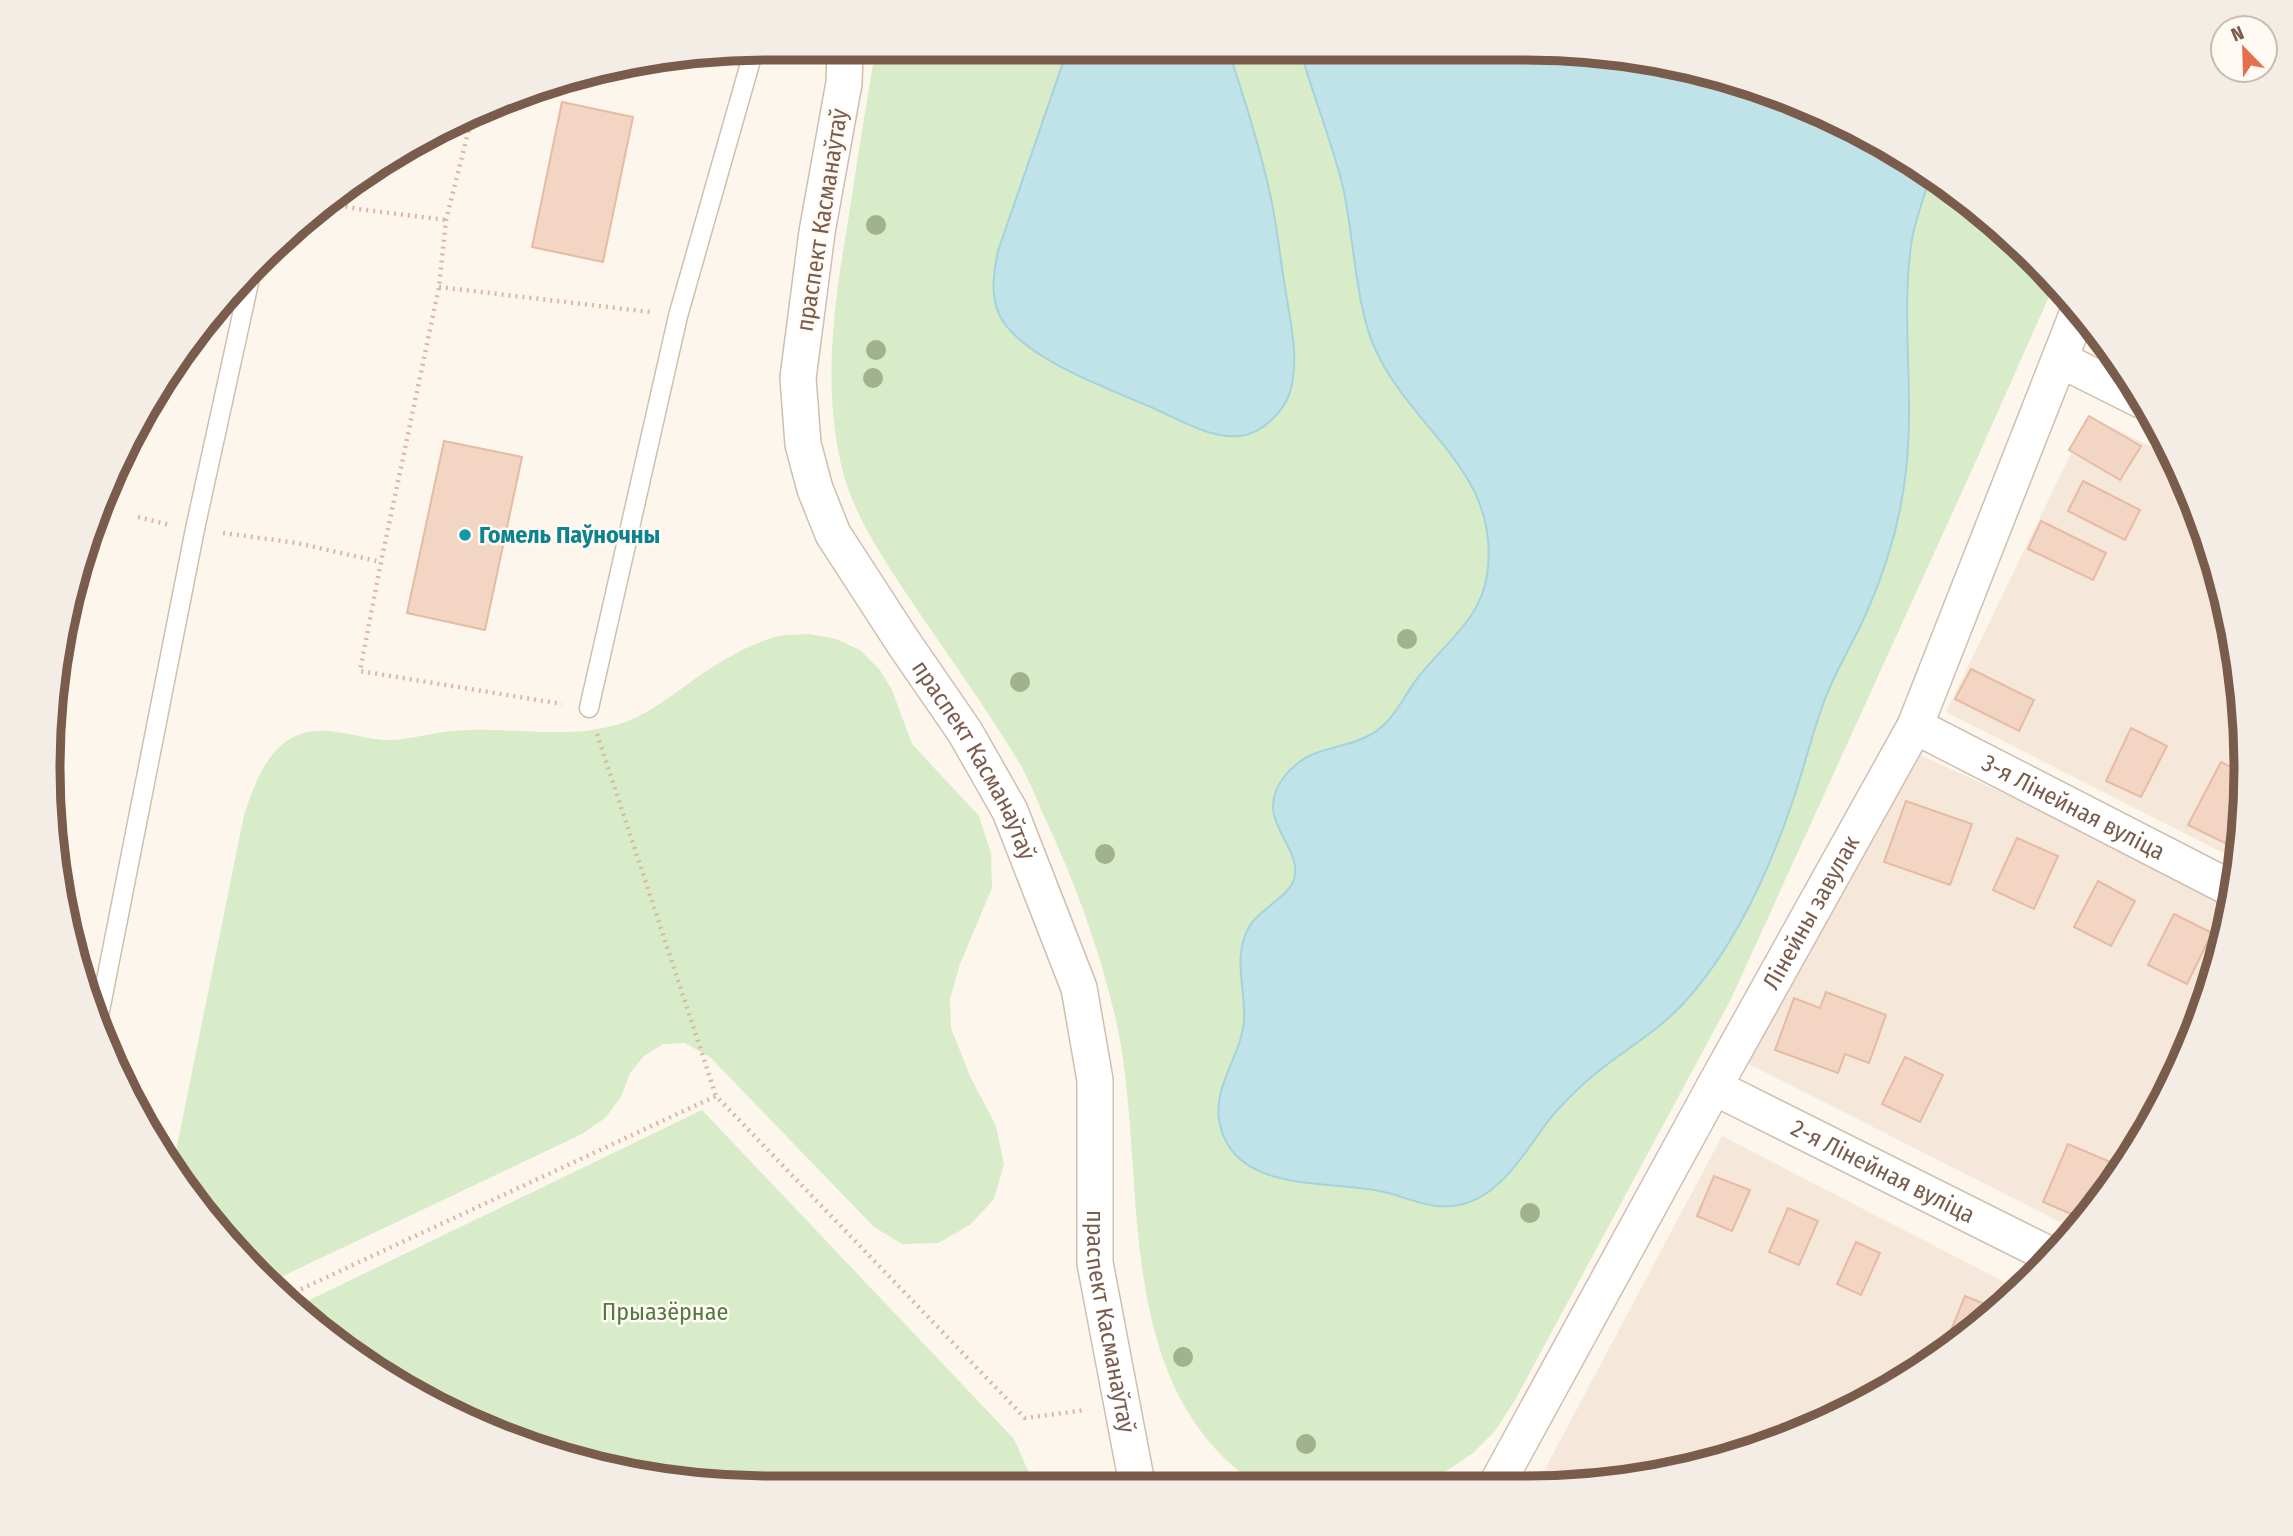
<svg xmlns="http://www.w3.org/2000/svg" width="2293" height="1536" viewBox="0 0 2293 1536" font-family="'Fira Sans Condensed',sans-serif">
<rect width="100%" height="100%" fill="#fdf6ec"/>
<path fill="#f5e8da" d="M2089,416L2172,457L2191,492L2232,627L2246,768L2237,860L1946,712Z
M1916,753L2233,899L2191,1043L2124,1168L2074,1229L1745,1062Z
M1722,1136L2020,1290L1926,1367L1801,1434L1666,1475L1543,1487L1537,1484Z"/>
<path fill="#d8ecc9" d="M1525,47L1665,61L1844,122L1926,169L2034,258L2055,283L1971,472L1731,999L1515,1400L1495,1431L1473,1453L1442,1474L1404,1489H1275C1251,1483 1228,1464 1212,1445C1114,1332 1147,1153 1115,1016C1098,945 1075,882 1044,816C1037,800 1030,782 1021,766C987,708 946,653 908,596C881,555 852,513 841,464C822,381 835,298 849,215C857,161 866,106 875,52Z
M810,634L836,639L860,650L880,670L892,690L912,744L979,816L991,853L992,888L960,964L950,999L951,1028L970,1076L996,1126L1004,1164L994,1199L970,1225L938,1243L902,1244L874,1227L711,1058L685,1043L663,1044L644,1056L630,1073L621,1097L605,1118L582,1134L266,1284L173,1166L244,815C255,783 268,743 304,733C331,726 357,738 383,740C407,741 428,733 452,731C506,726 563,740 616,725C642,718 664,701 685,686C713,666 745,645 778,636C788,634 800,635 810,634Z
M702,1110L1014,1439L1036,1489H768L628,1475L449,1414L330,1340L293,1308Z"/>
<path fill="#bfe3e8" stroke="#a5d3da" stroke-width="2" d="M1525,47L1665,61L1844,122L1931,173C1925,195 1916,217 1912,239C1900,315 1915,393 1906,470C1901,519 1886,569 1866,614C1853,643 1836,670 1825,699C1812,733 1804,769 1792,803C1769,871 1738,940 1691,995C1658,1035 1613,1054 1577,1090C1567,1100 1557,1109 1549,1120C1520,1158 1492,1212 1437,1206C1418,1204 1402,1196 1384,1192C1332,1179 1236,1195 1220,1125C1211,1088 1241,1057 1244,1021C1246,989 1232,957 1249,927C1259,909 1289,897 1294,879C1304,846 1251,820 1284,777C1310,744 1337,752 1368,736C1395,722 1402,697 1420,675C1445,643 1481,619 1487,575C1502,473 1414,432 1376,351C1356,309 1354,240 1344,192C1333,143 1313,97 1300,49Z
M1228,49C1244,98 1260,147 1271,198C1277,227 1280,257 1285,287C1290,321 1300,358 1290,392C1284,412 1261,434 1240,436C1211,439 1182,421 1155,409C1111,389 1033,363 1004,323C989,302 993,275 998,251L1067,51Z"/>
<path fill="#f3d5c3" stroke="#e6bba3" stroke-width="2" d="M562,102L633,117L603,262L532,247Z
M2089,416L2141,446L2120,480L2069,450Z
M444,441L522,457L485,630L407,613Z
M2083,481L2140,510L2125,540L2068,511Z
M2041,521L2106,553L2093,580L2028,549Z
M1971,669L2034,700L2019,731L1955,699Z
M2131,728L2167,746L2141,797L2106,781Z
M2221,762L2245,774L2239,834L2233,847L2188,825Z
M1906,801L1972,824L1950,885L1884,862Z
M2017,838L2058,856L2034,909L1993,890Z
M2098,881L2135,901L2111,946L2074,927Z
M2174,914L2212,933L2187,984L2148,965Z
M1826,992L1886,1015L1869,1063L1845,1054L1838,1073L1775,1050L1794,998L1820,1008Z
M1905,1057L1943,1075L1920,1122L1882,1104Z
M2068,1144L2122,1167L2118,1176L2083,1219L2043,1202Z
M1714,1176L1750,1190L1732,1231L1697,1216Z
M1788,1208L1818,1221L1799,1265L1769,1252Z
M1856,1242L1880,1253L1861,1295L1837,1284Z
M1965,1296L1995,1308L1955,1343L1947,1340Z
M1634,1467L1655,1476L1630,1478Z"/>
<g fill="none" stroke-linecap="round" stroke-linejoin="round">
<g stroke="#d1beb0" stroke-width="21">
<path id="lane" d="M589,708L678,316L753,53
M97,1026L195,529L252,269"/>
</g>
<g stroke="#d1beb0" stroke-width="38">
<g id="street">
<path id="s1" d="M845,52L844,83L817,232L798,378L803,444L815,489L833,534L903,642L965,732L1010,811L1079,988L1095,1080V1263L1138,1489"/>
<path d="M2061,360L2141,400"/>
<path id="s2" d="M1915,726L2234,890"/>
<path id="s3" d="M1714,1087L2052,1256"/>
<path id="s4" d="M1494,1489L1714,1087L1915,726L2078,312"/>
</g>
</g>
<path stroke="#d9b8a5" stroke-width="4.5" stroke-dasharray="2 5" stroke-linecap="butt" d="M472,117L446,220L439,287L381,562L360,671L562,704
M325,202L358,209L446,220
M439,287L650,312
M138,517L170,525
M223,533L297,543L381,562
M597,734L716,1096
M282,1298L716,1096L1025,1418L1086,1410"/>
<use href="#lane" stroke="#fff" stroke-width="18"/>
<use href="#street" stroke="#fff" stroke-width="35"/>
</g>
<g fill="#a0b28e">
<circle cx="876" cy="225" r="10"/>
<circle cx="876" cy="350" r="10"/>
<circle cx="873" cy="378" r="10"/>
<circle cx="1407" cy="639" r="10"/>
<circle cx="1020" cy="682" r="10"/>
<circle cx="1105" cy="854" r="10"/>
<circle cx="1530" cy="1213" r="10"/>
<circle cx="1183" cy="1357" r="10"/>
<circle cx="1306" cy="1444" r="10"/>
</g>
<circle fill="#0f9aa8" stroke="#fffaf3" stroke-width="2.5" cx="465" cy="535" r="7"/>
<g text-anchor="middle" stroke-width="5" stroke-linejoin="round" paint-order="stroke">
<g font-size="24" fill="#7a5c4d" stroke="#fffaf3">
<text transform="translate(822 220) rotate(-81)" y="8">праспект Касманаўтаў</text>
<text dy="8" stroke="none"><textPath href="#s1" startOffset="758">праспект Касманаўтаў</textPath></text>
<text dy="8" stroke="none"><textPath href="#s2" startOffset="178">3-я Лінейная вуліца</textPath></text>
<text dy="8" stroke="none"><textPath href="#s4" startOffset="658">Лінейны завулак</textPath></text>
<text dy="8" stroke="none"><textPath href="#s3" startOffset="189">2-я Лінейная вуліца</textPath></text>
<text dy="8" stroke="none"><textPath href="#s1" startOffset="1346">праспект Касманаўтаў</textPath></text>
</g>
<g font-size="24" font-weight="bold" fill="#0d838f" stroke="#fffaf3" text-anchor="start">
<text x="479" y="543">Гомель Паўночны</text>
</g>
<g font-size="24" fill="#537a41" stroke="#fffaf3">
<text x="665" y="1320">Прыазёрнае</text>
</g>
</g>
<path d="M0 0H2293V1536H0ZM768 60H1526A708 708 0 0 1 2234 768V768A708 708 0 0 1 1526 1476H768A708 708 0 0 1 60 768V768A708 708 0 0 1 768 60Z" fill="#f4ede6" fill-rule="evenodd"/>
<path fill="none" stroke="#7a5c4d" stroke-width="9" d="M768 60H1526A708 708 0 0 1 2234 768V768A708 708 0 0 1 1526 1476H768A708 708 0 0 1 60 768V768A708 708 0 0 1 768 60Z"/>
<g transform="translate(2244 49) rotate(337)"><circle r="33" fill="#fffaf3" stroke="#cabbb1" stroke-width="2"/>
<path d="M0-5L12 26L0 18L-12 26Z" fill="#e76f51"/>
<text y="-10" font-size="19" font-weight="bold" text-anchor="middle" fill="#7a5c4d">N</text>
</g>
</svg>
